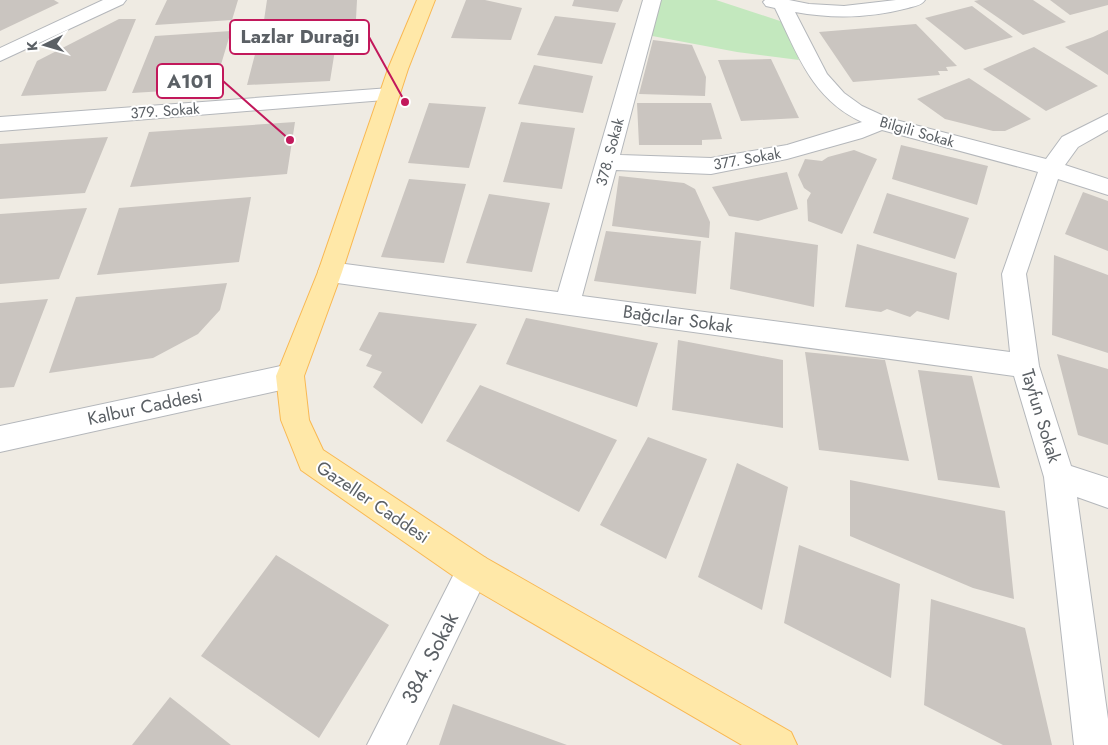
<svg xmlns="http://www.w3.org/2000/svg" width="1108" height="745" viewBox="0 0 1108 745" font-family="Jost,sans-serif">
<rect width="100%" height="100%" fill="#efebe3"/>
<path fill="#c3e8be" d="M657,0H716L786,23L799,60L737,52L647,35Z"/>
<path fill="#cac5c0" d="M0,0H54L59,3L0,31Z
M167,0H238L232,20L155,25Z
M267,0H357L356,19L263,27Z
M466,0H485L522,8L511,40L451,38Z
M574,0H623L618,12L572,6Z
M979,0H1033L1066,22L1023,35L974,1Z
M1050,0H1108V5L1070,15Z
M972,6L1013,37L965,50L925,18Z
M555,16L616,23L602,64L537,55Z
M119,19H136L106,91L21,96L37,61Z
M916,24L957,66L946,67L948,71H938L940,75L853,82L819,32Z
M1108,30V75L1065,47L1093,37Z
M231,31L214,88L132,93L155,36Z
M338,31L330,81L247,85L260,35Z
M653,40L692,45L706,77L705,96L639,94Z
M1034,47L1098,86L1046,111L983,69Z
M771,59L799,118L741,121L718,60Z
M534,65L593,76L583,113L518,104Z
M969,78L1031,119L1005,131H993L945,119L917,99Z
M429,103L486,107L469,168L408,163Z
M637,103H711L722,139L702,140V145H639Z
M295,122L287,174L130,187L149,132Z
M521,122L575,128L562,189L503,182Z
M108,137L85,193L0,199V144Z
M901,145L988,166L977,205L892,179Z
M854,150L877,159L842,234L808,221L807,200L811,193L804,188L798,175L805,159L822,161L828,157Z
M787,172L798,209L758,221L729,216L712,187Z
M619,176L684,183L695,189L710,222L709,238L612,226Z
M409,179L466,184L444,263L381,257Z
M1083,192L1108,201V251L1065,234Z
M887,193L969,218L955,259L873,233Z
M489,194L550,203L532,272L466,263Z
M251,197L239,262L97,275L119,208Z
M87,208L59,279L0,284V214Z
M606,231L701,241L696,294L594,281Z
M735,232L818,245L814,307L730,289Z
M857,244L957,273L949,320L917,311L910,317L887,309L881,312L845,307Z
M1054,255L1108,275V353L1052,335Z
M227,283L220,310L198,334L153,358L49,373L76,297Z
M48,299L14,387L0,388V303Z
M379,312L477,324L422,424L373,387L382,372L366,366L372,355L359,350Z
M526,318L658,343L637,407L506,364Z
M678,340L783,360V428L672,410Z
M805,352L885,360L909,461L819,450Z
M1057,354L1108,369V445L1078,435Z
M918,370L972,376L1000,488L938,480Z
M480,385L617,440L579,512L446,441Z
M648,437L707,459L666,559L600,525Z
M737,463L788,487L762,610L698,577Z
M850,480L1005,511L1014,599L973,588L850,536Z
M799,545L900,584L891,678L784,623Z
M276,555L389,625L319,738L201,656Z
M931,599L1025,628L1052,745H1003L924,705Z
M170,697L231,745H132Z
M453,704L567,745H439Z"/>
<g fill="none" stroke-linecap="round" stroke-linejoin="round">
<g stroke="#b4b7bb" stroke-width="2">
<path id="minor" d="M103,0H126L123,4L0,61V48Z
M643,0H661L620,155L711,158L787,145L862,122C812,99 798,55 775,8L766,6L763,2L765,0H789L809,4L844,6L896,0H925C921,6 914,6 908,8C870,18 833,19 795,12L827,74L844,93L862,106L888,118L1046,159L1062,137L1108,114V130L1078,147L1065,165L1108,179V195L1058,179L1026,274L1039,366L1071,466L1108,478V508L1077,497L1108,719V745H1074L1044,477L1014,376L330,282L321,279L318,272L321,265L330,262L558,292ZM882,130L1038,172L1002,274L1010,352L582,296L616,170L711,174L787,159L862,138Z
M390,88L397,89L400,94L397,99L0,131V117Z
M290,364L300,368L304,376L300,384L290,388L0,452V426Z
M474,554L486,558L490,570L406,745H367L462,558Z"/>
</g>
<g stroke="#f9b852" stroke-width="2">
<path id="major" d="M417,0H435L408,69L342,272L304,376L309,420L323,450L486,558L791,732L797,745H742L462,582L301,470L281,420L276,376L318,272L388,69Z"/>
</g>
<use href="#minor" fill="#fff" fill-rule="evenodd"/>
<use href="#major" fill="#ffe8a8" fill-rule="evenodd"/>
</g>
<g text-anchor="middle" stroke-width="4" stroke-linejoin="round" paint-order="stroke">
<g font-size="15" fill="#5b6065" stroke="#fff">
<text transform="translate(165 111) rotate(-4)" y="5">379. Sokak</text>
<text transform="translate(917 132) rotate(16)" y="5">Bilgili Sokak</text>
<text transform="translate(610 152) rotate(-75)" y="5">378. Sokak</text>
<text transform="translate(747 159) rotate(-10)" y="5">377. Sokak</text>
</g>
<g font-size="18" fill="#5b6065" stroke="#fff">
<text transform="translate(678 319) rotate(8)" y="6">Bağcılar Sokak</text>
<text transform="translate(145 407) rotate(-12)" y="6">Kalbur Caddesi</text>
<text transform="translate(1041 416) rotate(73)" y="6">Tayfun Sokak</text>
<text transform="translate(373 502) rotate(34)" y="6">Gazeller Caddesi</text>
</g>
<g font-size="21" fill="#5b6065" stroke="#fff">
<text transform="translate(430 658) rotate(-63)" y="7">384. Sokak</text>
</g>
</g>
<path fill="none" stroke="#c2185b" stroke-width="2" d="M405 102L369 37M290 140L223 81"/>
<g fill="#c2185b" stroke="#fff" stroke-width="2">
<circle cx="405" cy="102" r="5"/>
<circle cx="290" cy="140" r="5"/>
</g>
<g fill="#fff" stroke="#c2185b" stroke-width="2">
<rect x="230" y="20" width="139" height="34" rx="5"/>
<rect x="157" y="64" width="66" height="34" rx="5"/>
</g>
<g font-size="19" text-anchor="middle" font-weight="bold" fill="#5b6065">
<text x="300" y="43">Lazlar Durağı</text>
<text x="190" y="88">A101</text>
</g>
<g transform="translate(45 45) rotate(265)" stroke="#ffffff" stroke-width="4" paint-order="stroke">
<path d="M0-4L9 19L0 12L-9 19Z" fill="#5b6065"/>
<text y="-8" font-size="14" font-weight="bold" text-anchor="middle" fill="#5b6065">K</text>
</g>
</svg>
